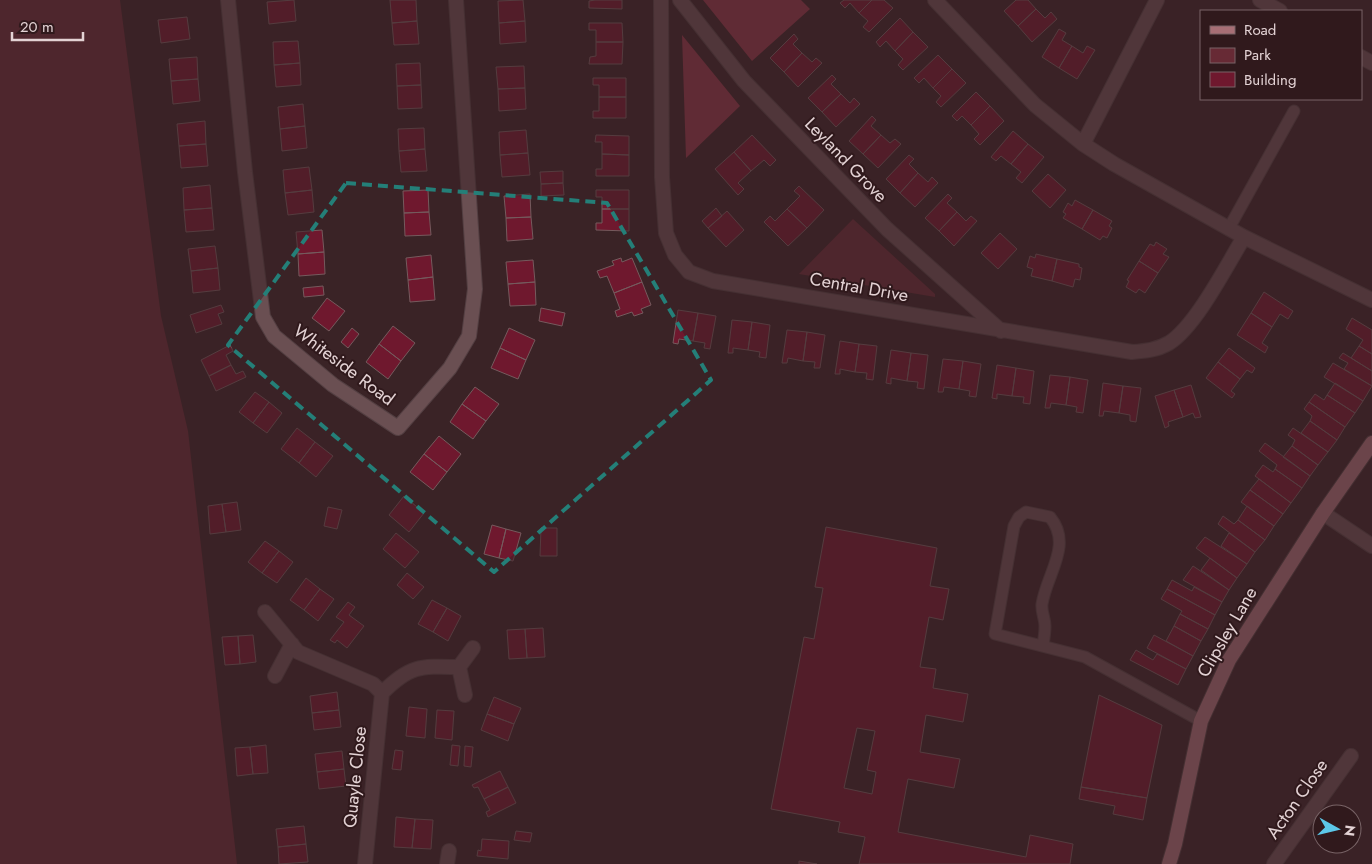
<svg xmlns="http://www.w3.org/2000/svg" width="1372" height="864" viewBox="0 0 1372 864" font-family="Jost,sans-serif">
<rect width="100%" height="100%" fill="#3a2326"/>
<path fill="#672a35" d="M0,0H120L161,316L188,431L237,864H0Z
M853,219L935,294V297L799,274Z"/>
<path fill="#8e3547" d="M703,0H801L810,9L752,61Z
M682,35L740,106L686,158Z"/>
<path fill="#6f182e" stroke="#755a5d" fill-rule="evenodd" d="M294,0L296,21L269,24L267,2Z
M390,0H416L417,21L392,23Z
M523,0L525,21L499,23L498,1Z
M595,0H622V9L589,8V1Z
M844,0H872L859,13L850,3L845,8L840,3Z
M872,0H884L893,8L869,32L863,27L868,21L859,13Z
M1016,0H1028L1036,9L1018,26L1004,11Z
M1036,9L1045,18L1051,12L1057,19L1032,42L1018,26Z
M187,17L190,39L161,43L158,20Z
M900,18L913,32L895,51L886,41L880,47L876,42Z
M417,21L419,44L394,45L392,23Z
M525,21L526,42L500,44L499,23Z
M589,23H622L623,42H596V30H589Z
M1059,29L1066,33L1062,40L1072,46L1059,68L1042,57Z
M913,32L928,47L903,70L898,65L903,59L895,51Z
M794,34L798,39L793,44L802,53L784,72L770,58Z
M298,41L300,63L274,65L273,42Z
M596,42H623L622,64H589L590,57L596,56Z
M1072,46L1083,53L1087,46L1095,50L1077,79L1059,68Z
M802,53L812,62L816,58L822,63L798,87L784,72Z
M938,55L952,69L933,88L924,78L919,83L914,78Z
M197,57L198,79L171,81L169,59Z
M300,63L301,85L276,87L274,65Z
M420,63L421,85L397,86L396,64Z
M524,66L525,88L498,89L496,67Z
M952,69L966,83L941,107L936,102L941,96L933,88Z
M832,75L836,79L831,84L841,94L822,112L808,98Z
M593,78H626V97H599V85H593Z
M198,79L200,101L173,104L171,81Z
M421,85L422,108L398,109L397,86Z
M525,88L526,109L499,111L498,89Z
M976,92L990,106L971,125L962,116L957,121L952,116Z
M841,94L850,103L854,98L860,104L836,127L822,112Z
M599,97H626V118H593V111H599Z
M303,104L305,126L280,129L278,107Z
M990,106L1004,121L980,145L974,139L979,134L971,125Z
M872,116L876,120L871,126L881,135L863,154L849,141Z
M205,121L206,144L179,146L177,124Z
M305,126L307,148L282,151L280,129Z
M424,128L425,149L399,151L398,129Z
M526,130L528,153L500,155L499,132Z
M1013,131L1028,144L1011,164L1001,156L996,161L991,157Z
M596,135L629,136V155L602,154V142H595Z
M752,135L776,160L770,166L764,160L751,171L734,152Z
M881,135L890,143L895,139L901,144L878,168L863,154Z
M206,144L208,166L181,168L179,146Z
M1028,144L1044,157L1022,183L1016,178L1021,172L1011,164Z
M425,149L427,171L401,172L399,151Z
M734,152L751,171L738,183L744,189L738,195L715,169Z
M528,153L530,175L502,177L500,155Z
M602,154L629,155V176H596V169H602Z
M909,155L914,159L909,164L918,173L900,193L886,179Z
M309,167L312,190L285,193L283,170Z
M563,171V183L541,184L540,172Z
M918,173L928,182L932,177L938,183L915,207L900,193Z
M1048,174L1066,190L1050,208L1032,191Z
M563,183L564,195L541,196V184Z
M210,185L212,208L184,210L183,188Z
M799,186L824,210L807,228L787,209L800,196L794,191Z
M312,190L314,212L288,215L285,193Z
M428,190L429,212L404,213L403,191Z
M596,190H629V209H602V197H596Z
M530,194L531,217L506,218L504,196Z
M948,194L952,198L947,203L957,212L939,231L925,218Z
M1075,200L1093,210L1082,229L1063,218L1066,214L1063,212L1068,203L1072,206Z
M212,208L214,230L186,232L184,210Z
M716,208L722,216L708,228L702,221Z
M602,209H629V231L596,230V223H602Z
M787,209L807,228L788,246L764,222L770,216L775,221Z
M1093,210L1112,221L1109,226L1112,228L1107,238L1103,236L1100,240L1082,229Z
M727,211L744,230L726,247L708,228Z
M429,212L431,235L405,236L404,213Z
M957,212L966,221L971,216L977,221L954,246L939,231Z
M531,217L533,239L507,241L506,218Z
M322,230L324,252L298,254L296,232Z
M1000,233L1017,249L998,269L981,253Z
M1156,242L1167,249L1163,254L1169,257L1158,273L1139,261L1150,244L1154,246Z
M215,246L218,268L191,271L188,249Z
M324,252L325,274L299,276L298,254Z
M1036,254L1057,259L1052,281L1031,276L1033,269L1027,267L1030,256L1035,258Z
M431,255L433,277L408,280L406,258Z
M621,258L622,262L632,258L642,282L614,293L607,276L600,278L597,271L614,265L612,261Z
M1057,259L1079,264V267L1082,268L1080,280L1075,279L1073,287L1052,281Z
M533,260L535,282L508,284L506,262Z
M1139,261L1158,273L1145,293L1139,289L1136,293L1126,287L1129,281L1127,280Z
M218,268L220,290L193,293L191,271Z
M433,277L435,300L410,302L408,280Z
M535,282L536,305L510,306L508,284Z
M642,282L651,305L641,309L643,313L634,316L632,312L617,317L615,311L620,309L614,293Z
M323,286L324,295L304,297L303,288Z
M1264,292L1293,311L1288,319L1280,314L1272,327L1251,313Z
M327,298L345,311L329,331L312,318Z
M221,305L224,312L218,314L222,324L196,333L190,315Z
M541,308L565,313L562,326L539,321Z
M678,310L698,313L693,341L679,339L678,344L673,343Z
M698,313L716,316L710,349L704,348L705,343L693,341Z
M1251,313L1272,327L1262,343L1268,347L1265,353L1237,335Z
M1352,318L1372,330V354L1359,346L1363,340L1346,329Z
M732,320L752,322L748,350L733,348V353H728Z
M752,322L770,325L766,358L759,357L760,352L748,350Z
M393,326L415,343L401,361L379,344Z
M352,328L359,334L348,348L341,342Z
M509,328L535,340L526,360L500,348Z
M787,330L807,332L803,361L788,358L787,363H782Z
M807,332L825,335L820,368H814L815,362L803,361Z
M840,341L859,344L855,372L840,369V374H835Z
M379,344L401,361L388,379L366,362Z
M859,344L877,346L873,380L866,379L867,373L855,372Z
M230,345L233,351L226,355L231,365L209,376L201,360Z
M1359,346L1372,354V371L1351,358Z
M500,348L526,360L518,379L491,368Z
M1229,348L1255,368L1252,373L1247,370L1240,379L1218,362Z
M891,350L911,353L907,381L891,378V384L886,383Z
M911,353L928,355L924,389L917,388L918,382L907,381Z
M1343,353L1372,371V386L1344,369L1348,363L1339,358Z
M943,359L963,361L959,389L944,387L943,392H938Z
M963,361L981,364L976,397L969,396L970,391L959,389Z
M1218,362L1240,379L1231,391L1235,394L1232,398L1206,378Z
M1333,363L1372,386L1363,401L1324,377Z
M231,365L236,374L243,371L246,377L216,391L209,376Z
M997,365L1016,368L1012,396L997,394V399L992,398Z
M1016,368L1034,371L1030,404L1023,403L1024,397L1012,396Z
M1050,375L1070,377L1066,405L1051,403L1050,408H1045Z
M1070,377L1088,380L1083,413L1076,412L1077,407L1066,405Z
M1103,383L1123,386L1119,413L1104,411L1103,416H1099Z
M1335,383L1363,401L1355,413L1327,395Z
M1191,385L1201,417L1195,418L1193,413L1183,417L1174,390Z
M1123,386L1141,388L1136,422L1130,421V415L1119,413Z
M475,387L499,404L486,421L462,404Z
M1174,390L1183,417L1168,422L1169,426L1165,428L1155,396Z
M255,392L269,402L253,423L239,412Z
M1315,394L1324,400L1327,395L1355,413L1345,427L1309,402Z
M269,402L282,413L267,433L253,423Z
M1309,402L1345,427L1337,440L1310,421L1312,416L1304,409Z
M462,404L486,421L473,439L450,422Z
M1310,421L1337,440L1328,452L1301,433Z
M297,428L315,442L299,463L281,449Z
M1293,428L1328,452L1318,465L1292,446L1295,440L1288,435Z
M439,436L461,454L447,472L424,454Z
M315,442L333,456L316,477L299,463Z
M1265,443L1310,476L1302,488L1275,469L1277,465L1259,451Z
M1292,446L1318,465L1310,476L1283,457Z
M424,454L447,472L433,490L410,472Z
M1263,465L1273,472L1275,469L1302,488L1291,503L1255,476Z
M1259,479L1291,503L1283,514L1250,490Z
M1250,490L1283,514L1274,526L1241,502Z
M404,496L424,513L409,532L389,515Z
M237,502L241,530L226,532L222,504Z
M222,504L226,532L210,534L208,506Z
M1247,506L1274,526L1265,540L1238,520Z
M328,507L342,510L337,529L324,526Z
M1223,516L1234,524L1238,520L1265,540L1255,552L1218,524Z
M492,525L506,529L499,558L484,554Z
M826,527L937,548L930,586L949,589L943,620L929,617L920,667L936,669L933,688L968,694L963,722L926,715L920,752L960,759L954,788L908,779L898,832L1026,857L1030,835L1073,844L1070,864H859L865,837L838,832L840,822L771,809L804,637L814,639L823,588L815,587ZM857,728L875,731L867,770L876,772L872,794L844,788Z
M541,528H557V556H540Z
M506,529L521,533L513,561L499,558Z
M396,533L419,552L405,568L383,549Z
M1229,533L1255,552L1247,564L1221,546Z
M1205,537L1247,564L1237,578L1196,548Z
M265,541L279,551L262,573L248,562Z
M279,551L293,562L277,583L262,573Z
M1210,558L1237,578L1229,590L1201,570Z
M1193,566L1229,590L1222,602L1183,580Z
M407,573L424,587L413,599L397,585Z
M306,578L320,589L304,610L290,600Z
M1172,580L1192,591L1194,587L1222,602L1215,615L1167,589Z
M320,589L334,599L318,621L304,610Z
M1167,589L1215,615L1208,629L1180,614L1182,611L1161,599Z
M432,600L447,608L433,632L418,624Z
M348,602L355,607L349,615L364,626L347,648L337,640L335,643L330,640L344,622L336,617Z
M447,608L461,616L448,641L433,632Z
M1180,614L1208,629L1201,641L1174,626Z
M1174,626L1201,641L1193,656L1166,641Z
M543,628L545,657L527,658L525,629Z
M525,629L527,658L509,659L507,630Z
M253,635L256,662L240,664L238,636Z
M1154,635L1193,656L1186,669L1147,648Z
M238,636L240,664L225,665L222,637Z
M1136,650L1153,660L1157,654L1186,669L1178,685L1130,660Z
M337,692L339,710L312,713L310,696Z
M1099,695L1162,725L1147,798L1081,787Z
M494,697L521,708L514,724L487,714Z
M409,707L427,709L425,738L406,736Z
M339,710L341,727L314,730L312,713Z
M437,710L454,711L452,740L435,738Z
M487,714L514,724L508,741L481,730Z
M266,745L268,773L253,774L250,747Z
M452,745L460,746L458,766L450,765Z
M465,746L473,747L471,767L464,766Z
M250,747L253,774L237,776L235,748Z
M395,750L403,751L401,770L392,769Z
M342,751L344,769L317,772L315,754Z
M344,769L346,786L319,789L317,772Z
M500,771L508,787L484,799L478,787L474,788L472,785Z
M508,787L516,803L488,817L486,812L490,810L484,799Z
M1081,787L1147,798L1143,820L1113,814L1115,806L1079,799Z
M396,817L415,819L412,848L394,847Z
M415,819L433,820L431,849L412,848Z
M304,826L306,844L278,847L276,829Z
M516,831L532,833L530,842L514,840Z
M482,839L509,841L508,859L477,856L478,850L481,851Z
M306,844L308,862L279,864L278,847Z
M799,861L817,864H799Z"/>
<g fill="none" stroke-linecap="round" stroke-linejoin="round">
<g stroke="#533f42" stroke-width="13">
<path id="service" d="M1229,228L1294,111
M1043,645C1044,639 1045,632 1045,626C1045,618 1041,612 1042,604C1047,573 1073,545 1050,517L1026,512L1019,517L1014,526L995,634L1085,657L1201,721"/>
</g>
<g stroke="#533f42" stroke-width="16">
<path id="minor" d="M228,0L245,172L263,317L274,336L333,385L398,428L450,368L469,336L475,289L456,0
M661,0L662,177L666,233L675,255L689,272L713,281L1132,352C1145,351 1157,350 1169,343C1196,326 1227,265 1244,237
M680,0L744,81L887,229L1001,331
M935,0L1035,105L1083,144L1114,164L1244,237L1372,300
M1260,0L1280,11
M1361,57L1372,63
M1083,144L1157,0
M1323,513L1372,546
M265,612L298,652L373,684L382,693L365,864
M459,667L465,695
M275,676L292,644
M382,693C410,665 420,666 459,667L473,648
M447,864L449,851
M1274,864L1351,756"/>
</g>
<g stroke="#533f42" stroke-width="16">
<path id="primary" d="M1169,864L1175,844L1201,721L1229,660L1323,513L1372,443"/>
</g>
<use href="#service" stroke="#6a4f52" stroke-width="11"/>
<use href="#minor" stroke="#6a4f52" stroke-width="14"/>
<use href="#primary" stroke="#a76e75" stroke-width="14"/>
</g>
<path d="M0 0H1372V864H0ZM346,183L607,203L711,380L494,572L228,345Z" fill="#3a2326" fill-opacity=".55" fill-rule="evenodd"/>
<path fill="none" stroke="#247f78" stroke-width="4" stroke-dasharray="10 6" stroke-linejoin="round" d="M346,183L607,203L711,380L494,572L228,345Z"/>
<g text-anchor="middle" stroke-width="4" stroke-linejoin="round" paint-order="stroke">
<g font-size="18" fill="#e3d2d4" stroke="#30191c">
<text transform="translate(846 160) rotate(46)" y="6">Leyland Grove</text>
<text transform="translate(859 287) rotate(10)" y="6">Central Drive</text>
<text transform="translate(344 365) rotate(37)" y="6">Whiteside Road</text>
<text transform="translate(1227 632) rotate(-60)" y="6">Clipsley Lane</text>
<text transform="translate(355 777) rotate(-84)" y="6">Quayle Close</text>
<text transform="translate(1297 799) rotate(-55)" y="6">Acton Close</text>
</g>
</g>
<rect x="1200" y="10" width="162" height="90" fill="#30191c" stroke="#786366"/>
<rect x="1210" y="26" width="25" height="8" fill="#a76e75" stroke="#786366"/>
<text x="1244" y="35" font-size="15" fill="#e3d2d4">Road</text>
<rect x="1210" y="48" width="25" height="15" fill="#672a35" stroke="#786366"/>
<text x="1244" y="60" font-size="15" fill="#e3d2d4">Park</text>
<rect x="1210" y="72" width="25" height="15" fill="#6f182e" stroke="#786366"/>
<text x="1244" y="85" font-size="15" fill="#e3d2d4">Building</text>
<g transform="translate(1337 829) rotate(98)"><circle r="24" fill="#30191c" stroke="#786366"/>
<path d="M0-4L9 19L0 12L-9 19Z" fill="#5cc7e8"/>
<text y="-8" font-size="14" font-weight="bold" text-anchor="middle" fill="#e3d2d4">N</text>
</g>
<path d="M12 32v8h71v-8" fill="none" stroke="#e3d2d4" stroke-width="2.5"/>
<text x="20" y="32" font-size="15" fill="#e3d2d4" stroke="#30191c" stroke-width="4" paint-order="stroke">20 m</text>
</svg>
